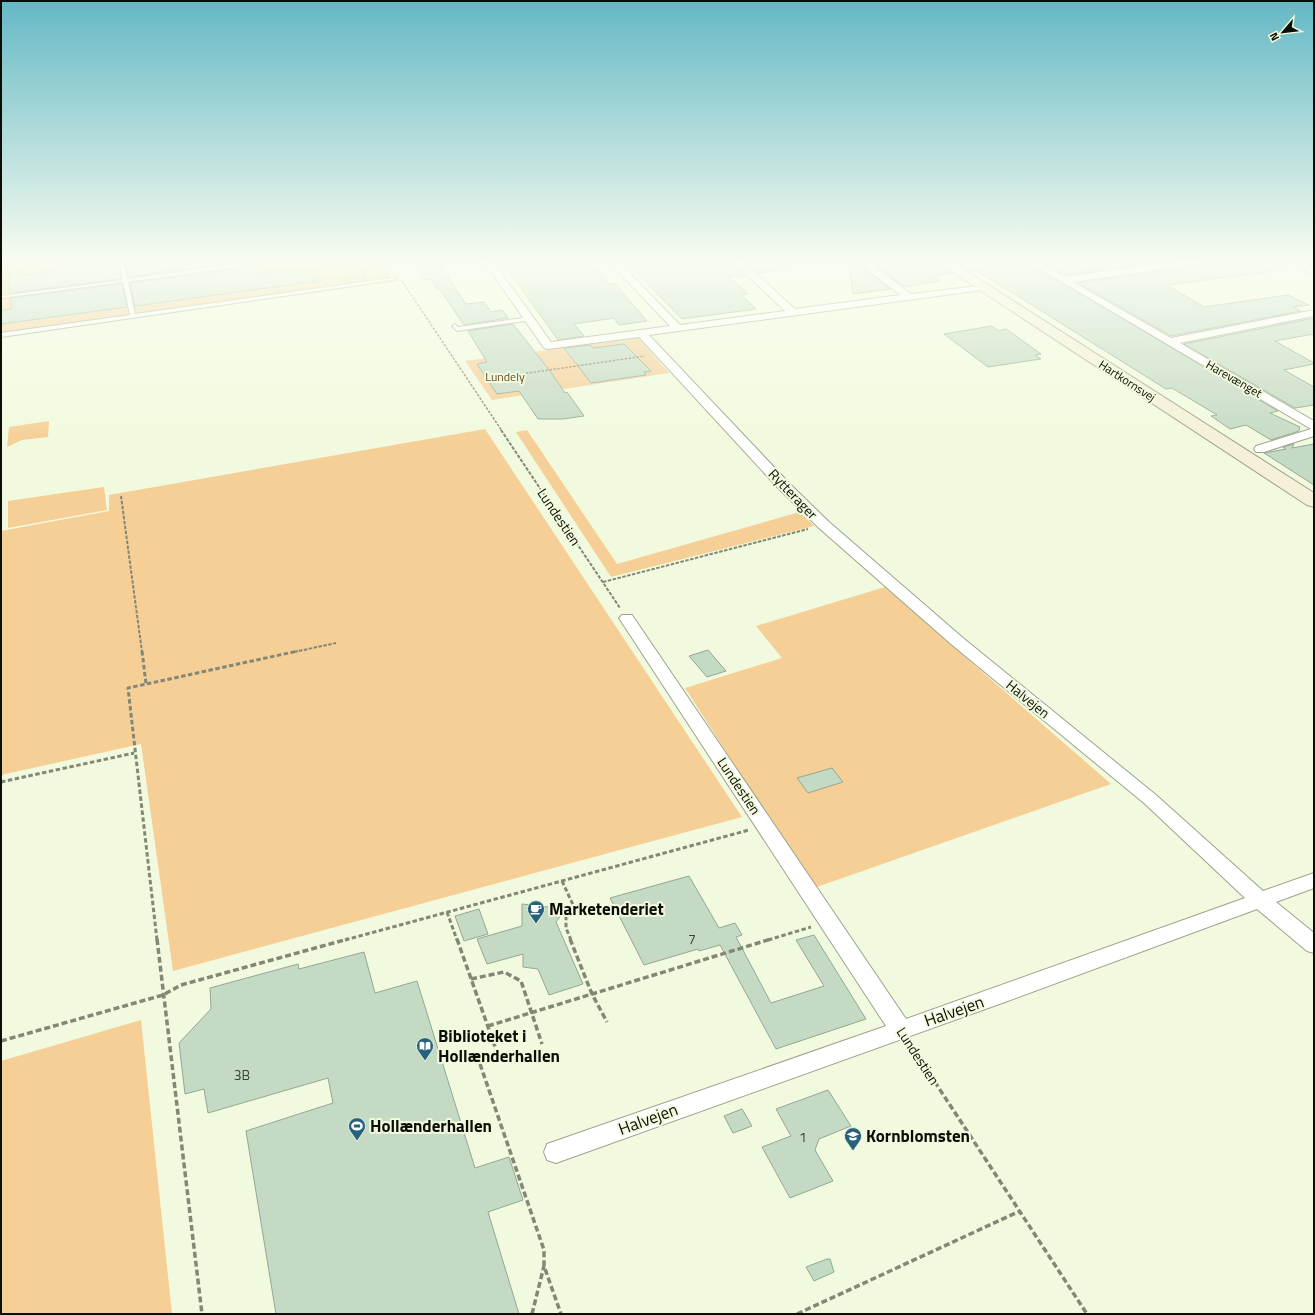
<svg xmlns="http://www.w3.org/2000/svg" width="1315" height="1315" viewBox="0 0 1315 1315" font-family="'Titillium Web',sans-serif">
<rect width="100%" height="100%" fill="#f1fade"/>
<path fill="#f5cf96" d="M1,260H386L400,281L1,337Z
M638,338L669,373L492,400L465,361Z
M49,421L48,437L22,440L7,447L9,427Z
M485,429L742,817L173,971L141,744L1,775V531L109,511V495Z
M527,430L617,564L800,512L814,526L611,577L516,432Z
M104,487L107,510L8,528V501Z
M885,587L1111,784L814,888L685,688L782,658L756,626Z
M141,1020L172,1314H1V1061Z"/>
<path fill="#c5dac4" stroke="#93a792" d="M108,260H118L121,279L10,293L9,273L23,271V275L49,271V268Z
M125,260H256L128,277Z
M501,260H588L609,284L614,283L647,321L619,325L614,318L574,324L584,336L558,340Z
M633,260H730L745,275L729,277L748,294L741,295L756,309L682,319L632,268L640,267Z
M744,260H788L789,269L758,273Z
M848,260H854L890,289L853,294Z
M869,260H887L891,264L899,262L903,265L933,261L951,273L932,276L940,281L904,287Z
M952,260H1024L1278,411L1270,413L1300,427L1299,431L1271,440L1246,425L1230,429L1211,416L1217,415L1172,388L1166,389L976,270L969,271Z
M1040,260H1171L1065,275Z
M1240,260H1284L1286,262L1287,269L1167,285L1204,307L1288,295L1309,305L1293,307L1301,311L1171,336L1078,283Z
M437,261L466,304L484,302L491,312L502,310L508,318L464,325L440,290H438L431,279L425,280L415,264Z
M358,264L366,277L351,279L344,266Z
M261,265V273L310,267L318,281L135,306L130,283Z
M122,284L127,307L1,324V310L11,309V298Z
M1314,318V334L1275,341L1314,363V364L1284,370L1314,387V405L1295,408L1184,344Z
M513,324L550,371L565,393L567,392L584,416L563,419H538L519,391L497,394L477,364L487,362L468,331Z
M992,326L998,331L1006,329L1041,354L1035,355L1041,359L988,367L944,334Z
M624,344L651,371L644,372L646,375L591,383L564,348L590,345L593,348Z
M1294,444L1292,448L1314,444V485L1264,453L1286,449L1283,447Z
M708,650L726,671L707,677L689,656Z
M832,768L843,782L808,793L797,778Z
M689,876L719,928L735,923L742,935L736,937L771,1003L824,986L796,940L814,935L866,1019L776,1049L720,945L699,951L698,949L644,965L610,898Z
M522,904L566,909L556,922L583,984L549,995L538,969L523,967V954L487,964L477,939L522,926Z
M479,909L488,934L464,941L455,916Z
M364,952L375,993L417,981L475,1168L509,1157L523,1200L488,1212L519,1314H276L246,1131L333,1103L328,1078L208,1113L204,1089L185,1094L179,1043L211,1009L210,988L298,964L299,969Z
M828,1090L851,1126L819,1139L815,1150L833,1181L790,1198L762,1147L791,1136L776,1109Z
M742,1109L752,1126L733,1133L724,1116Z
M827,1259H830L834,1272L814,1281L806,1267Z"/>
<g fill="none" stroke-linecap="round" stroke-linejoin="round">
<g stroke="#9ca48a" stroke-width="2">
<path id="lane" d="M19,260H35L1,265V263Z
M119,260H123L127,279L270,260H286L128,282L135,314L391,278L380,260H385L396,278L393,280L1,337V333L130,315L123,282L1,298V296L123,280Z
M529,317L531,318V320L457,331L452,326L455,324L458,327Z"/>
</g>
<g stroke="#9ca48a" stroke-width="2">
<path id="street" d="M483,260H492L551,342L670,326L607,260H617L680,325L785,311L731,260H741L795,309L900,295L855,260H866L911,294L985,285L987,287L982,290L649,335L790,484L829,522L963,638L1156,795L1263,891L1314,873V888L1276,902L1314,933V953L1307,951L1257,909L1005,1002L556,1163L547,1160L544,1152L547,1144L886,1026L619,618L622,615H632L906,1019L1245,898L1144,803L951,644L819,528L780,490L639,337L548,349L544,348Z
M1025,260H1036L1065,277L1184,260H1211L1207,263L1073,282L1171,338L1314,310V316L1180,343L1314,421V436L1264,452H1256L1254,449L1256,446L1311,429Z
M1285,260H1297L1314,268V275Z"/>
</g>
<g stroke="#9ca48a" stroke-width="2">
<path id="secondary" d="M934,260H949L1314,493V507L1307,505Z"/>
</g>
<path stroke="#838876" stroke-width="1.5" stroke-dasharray="2.5 1.5" stroke-linecap="butt" d="M396,262L412,260
M402,281L502,431
M494,378L645,356"/>
<path stroke="#838876" stroke-width="2" stroke-dasharray="3.5 1.5" stroke-linecap="butt" d="M501,430L620,608
M121,496L142,652
M603,582L808,529
M294,652L336,643"/>
<path stroke="#838876" stroke-width="3" stroke-dasharray="4.5 2.5" stroke-linecap="butt" d="M142,651L146,684
M1,782L134,753
M562,881L575,909L566,916V928L571,940
M447,912L457,940
M157,940L128,688L298,651
M345,940L749,830
M768,940L811,927"/>
<path stroke="#838876" stroke-width="3.5" stroke-dasharray="6 3" stroke-linecap="butt" d="M157,939L202,1314
M457,939L499,1058
M570,939L592,994L607,1022
M471,979L504,972L521,981L542,1044
M488,1026L771,939
M1,1041L163,995L181,985L348,939
M910,1044L1087,1314
M480,1064L544,1250V1266L561,1314
M532,1314L544,1266
M797,1314L1020,1211"/>
<use href="#lane" fill="#fff" fill-rule="evenodd"/>
<use href="#street" fill="#fff" fill-rule="evenodd"/>
<use href="#secondary" fill="#f5f0d7" fill-rule="evenodd"/>
</g>
<linearGradient id="sky" x2="0" y2="1"><stop stop-color="#64b8c5"/><stop offset="0.59" stop-color="#f9fdf0"/><stop offset="1" stop-color="#f9fdf0" stop-opacity="0"/></linearGradient>
<rect width="1315" height="444" fill="url(#sky)"/>
<defs>
<g id="cafe-pin" transform="scale(0.9)"><path d="M0 17L-7.5 6A9.5 9.5 0 1 1 7.5 6Z" fill="#28617b" stroke="#f1fade"/><path d="M-5.5-4.5H6V0H3Q3 3.5 0 3.5H-2.5Q-5.5 3.5-5.5 0ZM3-3.2v2h1.7v-2ZM-6 4.5H4V6H-6Z" fill="#fff"/></g>
<g id="library-pin" transform="scale(0.9)"><path d="M0 17L-7.5 6A9.5 9.5 0 1 1 7.5 6Z" fill="#28617b" stroke="#f1fade"/><path d="M-6-4Q-3-5.5-.7-3.5V5Q-3 3-6 4ZM6-4Q3-5.5 .7-3.5V5Q3 3 6 4Z" fill="#fff"/></g>
<g id="stadium-pin" transform="scale(0.9)"><path d="M0 17L-7.5 6A9.5 9.5 0 1 1 7.5 6Z" fill="#28617b" stroke="#f1fade"/><path d="M0-5a6.5 5 0 1 0 0 10a6.5 5 0 1 0 0-10ZM-3.5-1.8h7v3.6h-7Z" fill="#fff"/></g>
<g id="school-pin" transform="scale(0.9)"><path d="M0 17L-7.5 6A9.5 9.5 0 1 1 7.5 6Z" fill="#28617b" stroke="#f1fade"/><path d="M0-5L7-2L0 1L-7-2ZM-4 1L0 2.5L4 1V4Q0 6-4 4Z" fill="#fff"/></g>
</defs>
<g fill-rule="evenodd">
<use href="#cafe-pin" x="536" y="909"/>
<use href="#library-pin" x="425" y="1046"/>
<use href="#stadium-pin" x="357" y="1126"/>
<use href="#school-pin" x="853" y="1136"/>
</g>
<g text-anchor="middle" stroke-width="4" stroke-linejoin="round" paint-order="stroke">
<g font-size="12" fill="#664d27" stroke="#f1fade">
<text x="505" y="381">Lundely</text>
</g>
<g font-size="12" fill="#0c0e06" stroke="#f1fade">
<text transform="translate(1234 379) rotate(30)" y="4">Harevænget</text>
<text transform="translate(1127 381) rotate(33)" y="4">Hartkornsvej</text>
</g>
<g font-size="14" fill="#0c0e06" stroke="#f1fade">
<text transform="translate(793 494) rotate(46)" y="5">Rytterager</text>
<text transform="translate(559 517) rotate(56)" y="5">Lundestien</text>
<text transform="translate(1028 699) rotate(39)" y="5">Halvejen</text>
<text transform="translate(739 786) rotate(56)" y="5">Lundestien</text>
<text transform="translate(918 1056) rotate(57)" y="5">Lundestien</text>
</g>
<g font-size="14" fill="#3a4136">
<text x="692" y="944">7</text>
<text x="242" y="1080">3B</text>
<text x="803" y="1142">1</text>
</g>
<g font-size="17" font-weight="bold" fill="#0c0e06" stroke="#f1fade" text-anchor="start">
<text x="549" y="915">Marketenderiet</text>
<text x="438" y="1042">Biblioteket i<tspan x="438" dy="20">Hollænderhallen</tspan></text>
<text x="370" y="1132">Hollænderhallen</text>
<text x="866" y="1142">Kornblomsten</text>
</g>
<g font-size="17" fill="#0c0e06" stroke="#f1fade">
<text transform="translate(954 1011) rotate(-19)" y="6">Halvejen</text>
<text transform="translate(648 1119) rotate(-20)" y="6">Halvejen</text>
</g>
</g>
<rect width="1315" height="1315" fill="none" stroke="#0c0e06" stroke-width="4"/>
<g transform="translate(1283 32) rotate(242)" stroke="#f1fade" stroke-width="3" paint-order="stroke">
<path d="M0-3L7 15L0 10L-7 15Z" fill="#0c0e06"/>
<text y="-6" font-size="11" font-weight="bold" text-anchor="middle" fill="#0c0e06">N</text>
</g>
</svg>
